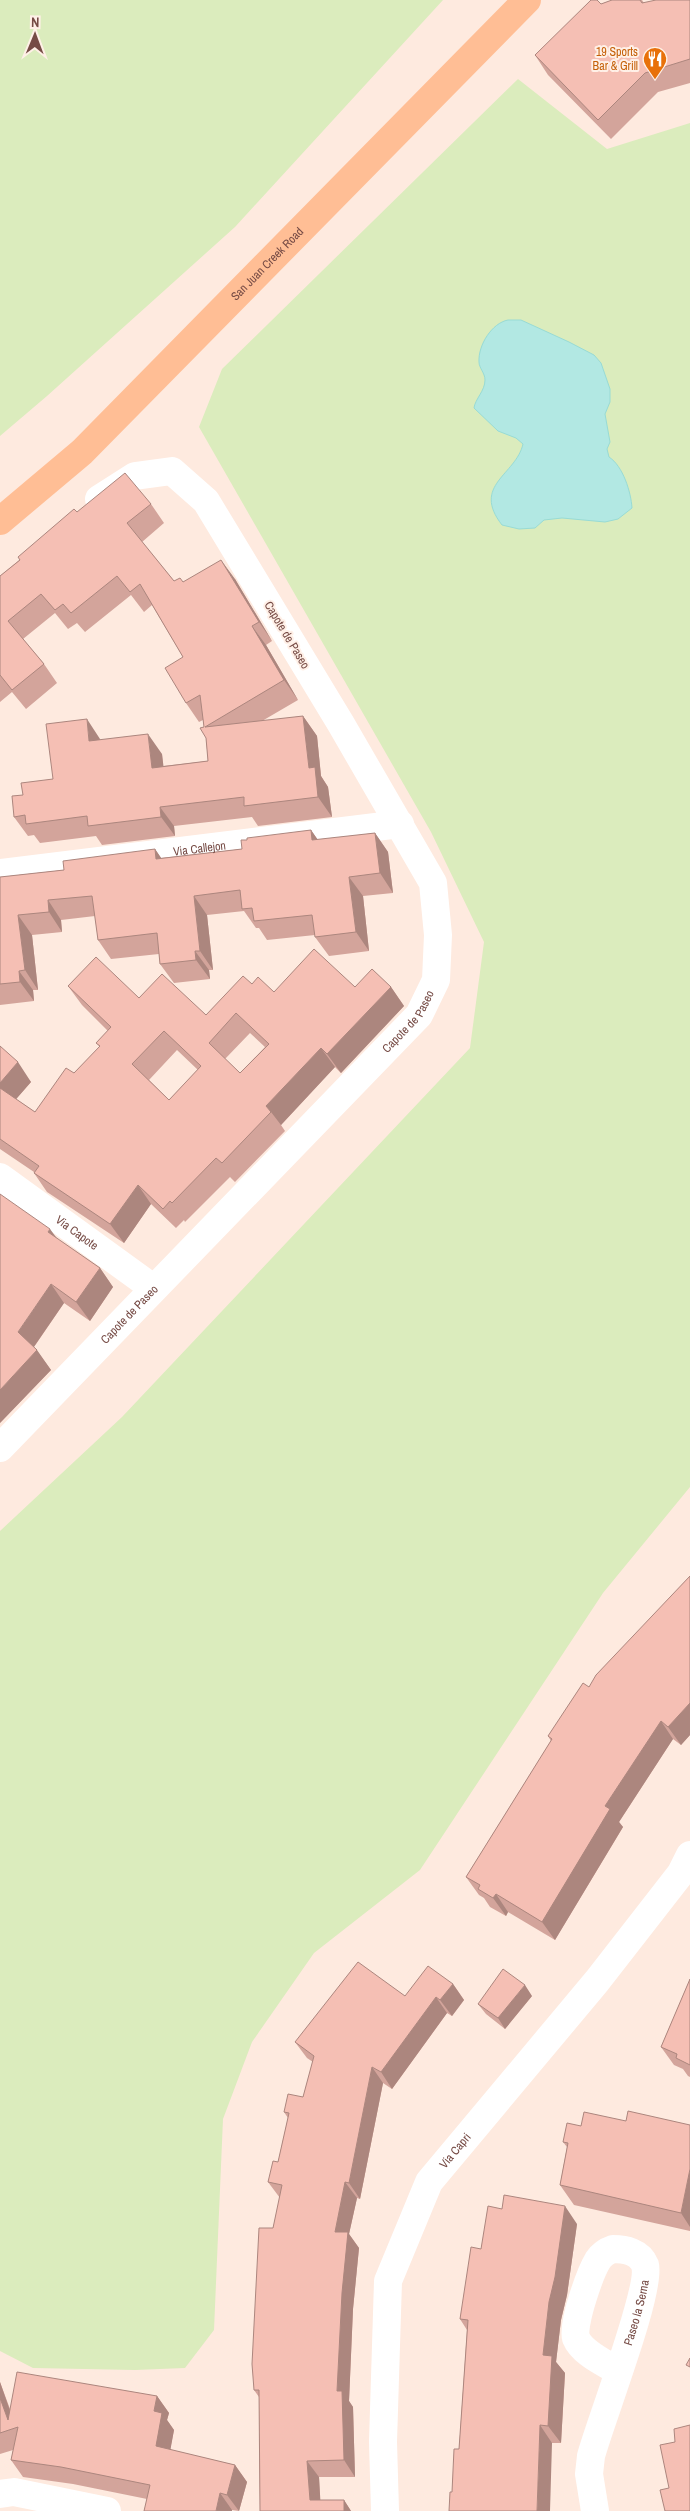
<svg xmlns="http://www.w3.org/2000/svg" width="690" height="2511" viewBox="0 0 690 2511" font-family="'Archivo Narrow',sans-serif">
<rect width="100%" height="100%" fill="#feeadf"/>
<path fill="#dbecbd" d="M0,0H443L235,227L47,396L0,436Z
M518,79L607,149L690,123V1487L603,1593L420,1870L314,1953L252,2042L223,2119L214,2330L185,2368L135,2370L33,2368L0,2351V1531L122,1417L470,1048L484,942L431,832L199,427L222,369Z"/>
<path fill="#b2e8e3" stroke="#98dbd5" d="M508,320H521L569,342L594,355L601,363L610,389V402L605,414L610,442L607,449L609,457C623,466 631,492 632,508L618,519L605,522L562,518L544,520L535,528L519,529L502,525C471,485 516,475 523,444L516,438L498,431L474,408C475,399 485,391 485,380C485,373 479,368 479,362C478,345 492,323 508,320Z"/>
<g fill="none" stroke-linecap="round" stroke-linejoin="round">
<g stroke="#fff" stroke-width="28">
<path id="s1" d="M0,873L400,824"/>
<path id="s2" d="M0,1177L153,1288"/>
<path id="s3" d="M0,1448L419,1015L436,980L438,935L433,883L341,724L206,501L172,471L135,476L99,499"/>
<path d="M0,2494L14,2492L107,2511"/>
<path id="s4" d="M385,2511L383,2442L388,2281L429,2182L597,1981L681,1873L690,1855"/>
<path id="s5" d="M595,2511L589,2474L591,2456C600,2422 652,2289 645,2265C640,2252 625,2249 613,2249C607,2251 602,2254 598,2260C590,2273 572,2324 576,2338C582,2353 605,2363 618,2371"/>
</g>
<path stroke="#ffbe95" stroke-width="28" id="s6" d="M0,521L82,452L527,0"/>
</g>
<path fill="#d3a49b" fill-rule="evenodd" d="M612,0H642L644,3L690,0V83L658,92L611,139L548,75L535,55L601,4Z
M151,504L164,523L142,542L174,581L183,582L235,579L272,641L266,645L298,700L262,721L303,716L317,736L321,776L328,787L332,817L258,826L252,817L174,826L175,836L102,845L96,836L40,843L34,835L28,836L14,817L23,795L53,779L100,739V740L162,754L163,766L208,761L206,738L203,720L199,722L186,703L183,657L152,605L144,612L131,595L85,632L77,623L68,629L55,613L23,639L44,664L57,683L26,709L12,692L0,702V576L77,512Z
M311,830L318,840L375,833L388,852L393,893L363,896L369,951L329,956L315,937V935L267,940L259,928H256L244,911L207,915L213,970H209L210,979L174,983L160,964L159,954L111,959L98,940L95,916L61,920L62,932L32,935L38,990H33L34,1001L0,1005V877L64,870L155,849L161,858L242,849Z
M252,984L274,992L355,987H391L404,1006L341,1073L335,1067L281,1125L285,1131L235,1182L230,1177L185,1222L184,1220L176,1228L151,1204L124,1243L47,1192L34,1173V1172L0,1149V1046L31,1082L16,1099L35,1112L100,1047L96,1043L108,1031L82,1005L68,986L139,998L206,1015ZM250,1033L265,1047L240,1073L225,1059ZM177,1050L198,1070L169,1100L149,1080Z
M57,1239L100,1268L113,1287L90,1321L64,1303L34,1347L51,1370L0,1423Z
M690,1576V1735L681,1745L673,1739L619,1822L623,1827L555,1940L508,1912L506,1916L490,1907L484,1898L479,1895L466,1877L551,1741L548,1736L589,1687Z
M690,1979V2077L688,2076L683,2069L674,2065L661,2047Z
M453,1984L464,2000L452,2016L447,2013L392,2089L383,2083L360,2199L357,2198L349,2234L359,2248L353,2309L349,2401L353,2407L355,2477H319L320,2500H344L351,2511H260L259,2397L254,2390L273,2228L280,2198L268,2182L278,2162L288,2118L284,2112L303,2097L313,2062L307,2058L295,2042L405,1996Z
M532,1996L505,2029L486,2014L478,2004Z
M626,2121L690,2125V2231L574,2205L560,2185L567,2147L563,2142L581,2126Z
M577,2224L567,2295L561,2320L556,2362L565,2373L561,2443H552L452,2492L459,2449L467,2330L460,2319L481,2249Z
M0,2382L10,2409L157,2396L169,2413L167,2420L174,2430L170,2450L235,2465L247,2482L239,2511L232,2510V2511H144L147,2499L73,2484L23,2477L11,2460L13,2450L0,2454Z"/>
<path fill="#ac867e" d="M221,560L235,579L272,641L259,622Z
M252,626L266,645L298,700L284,680Z
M303,716L317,736L321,776L328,787L332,817L318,797L309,768Z
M87,719L100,739L103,761L89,741Z
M148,734L162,754L166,787L152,768Z
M160,807L174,826L175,836L161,817Z
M311,830L324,849L312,840Z
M375,833L388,852L393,893L380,873Z
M155,849L168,868L156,859Z
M349,877L363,896L369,951L356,932Z
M194,896L207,915L213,970L200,951Z
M48,900L61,920L62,932L49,912Z
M18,915L32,935L38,990L25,970Z
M195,951L209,970L210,979L196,960Z
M19,971L33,990L34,1001L20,982Z
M391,987L404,1006L341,1073L327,1054Z
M321,1048L335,1067L281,1125L271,1112L266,1106Z
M18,1062L31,1082L11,1105L0,1090V1083Z
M138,1185L151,1204L124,1243L110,1224Z
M50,1229L64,1248L48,1232Z
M100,1268L113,1287L90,1321L76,1302Z
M51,1284L64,1303L31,1351L18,1332Z
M37,1350L51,1370L0,1423V1390Z
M690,1703V1735L681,1745L668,1727Z
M661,1721L673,1739L619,1822L623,1827L555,1940L542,1922L605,1806Z
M496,1894L508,1912L506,1916L493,1898Z
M453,1984L464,2000L452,2016L440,2000Z
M525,1985L532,1996L505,2029L498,2018Z
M436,1997L447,2013L392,2089L381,2072Z
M372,2067L383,2083L360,2199L349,2183Z
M690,2169V2227L681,2213Z
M345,2182L357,2198L349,2234L359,2248L353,2309L349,2401L353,2407L355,2477L344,2460L337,2391L342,2293L335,2232Z
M565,2206L577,2224L567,2295L561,2320L556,2362L565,2373L561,2443L548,2426L543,2355L549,2302Z
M0,2382L16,2428L8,2420L0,2398Z
M157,2396L169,2413L167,2420L174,2430L168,2463L156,2446L154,2411Z
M540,2425L552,2443L550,2511H537Z
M307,2461L319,2477L321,2511L310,2500Z
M235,2465L247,2482L239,2511L227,2495Z
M220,2493L232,2510V2511H216Z
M344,2500L351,2511H344Z"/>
<path fill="#f5bfb4" stroke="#ac867e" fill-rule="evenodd" d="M591,0H597L601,4L612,0H640L642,3L656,0H690V59L645,73L598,120L535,55Z
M125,473L151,504L127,523L174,581L180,578L183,582L221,560L259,622L252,626L284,680L205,727L303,716L309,768L315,767L318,797L244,806V797L160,807L161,817L88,826L87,816L26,824L25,815L14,817L12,796L23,795L21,783L53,779L46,724L87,719L89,741L148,734L152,768L208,761L206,738L200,728L204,727L200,695L186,703L165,668L183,657L140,584L130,592L117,576L71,613L63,604L55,610L41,594L8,621L44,664L12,690L0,675V576L20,560L18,557L74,509L77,512Z
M311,830L312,840L375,833L380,873L349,877L356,932L315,937L312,915L254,921L252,908L242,909L240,890L194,896L200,951H195L196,960L160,964L157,933L98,940L92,896L48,900L49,912L18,915L25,970L19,971L20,982L0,984V877L64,870L63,861L155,849L156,859L242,849L241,840H247V838Z
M314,949L355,987L372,969L391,987L327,1054L321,1048L266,1106L271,1112L222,1163L216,1158L172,1203L170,1201L163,1209L138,1185L110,1224L34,1173L39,1166L0,1139V1088L35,1112L66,1068L74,1073L100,1046L96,1043L111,1027L68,986L96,957L139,998L162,974L206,1015L243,976L252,984L258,977L274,992ZM236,1013L269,1044L240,1073L209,1043ZM164,1031L201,1066L169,1100L132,1064Z
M0,1046L18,1062L0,1083Z
M0,1194L50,1229L48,1232L100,1268L76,1302L51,1284L18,1332L37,1350L0,1390Z
M690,1576V1703L668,1727L661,1721L605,1806L610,1809L542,1922L496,1894L493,1898L478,1889L480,1885L466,1877L552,1739L548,1736L583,1683L589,1687L596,1675Z
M358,1962L405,1996L428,1966L453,1984L440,2000L436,1997L381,2072L372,2067L349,2183L345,2182L335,2232H348L342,2293L337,2391H342L344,2460L307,2461L310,2500H344V2511H260L259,2390H254L252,2364L259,2228H273L282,2185L268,2182L273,2161L278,2162L289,2113L284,2112L288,2094L303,2097L314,2056L295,2042Z
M503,1969L525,1985L498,2018L478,2004Z
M690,1979V2065L676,2058L677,2054L661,2047Z
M628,2111L690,2125V2169L681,2213L560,2185L568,2143L563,2142L567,2123L581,2126L584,2112L626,2121Z
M504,2195L565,2206L555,2277L549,2302L543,2355L552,2356L548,2426L540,2425L537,2511H449L450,2492H452L454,2449H459L468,2320L460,2319L471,2247L481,2249L488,2206L502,2209Z
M690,2358V2367L686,2365Z
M17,2372L157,2396L154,2411L162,2413L156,2446L235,2465L227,2495L220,2493L216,2511H144L150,2485L61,2467L11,2460L18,2427L0,2433V2398L8,2420Z
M690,2425V2511H665L660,2490L669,2488L660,2445L675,2442L674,2429Z"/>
<defs>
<g id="restaurant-pin" transform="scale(1.25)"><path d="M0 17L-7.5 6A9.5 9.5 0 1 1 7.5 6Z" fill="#e8710a" stroke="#fff0e7"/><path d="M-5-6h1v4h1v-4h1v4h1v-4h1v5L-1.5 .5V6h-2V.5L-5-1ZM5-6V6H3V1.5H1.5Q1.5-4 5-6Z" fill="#fff"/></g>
</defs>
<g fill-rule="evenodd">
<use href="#restaurant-pin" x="655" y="59"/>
</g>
<g text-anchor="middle" stroke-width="4" stroke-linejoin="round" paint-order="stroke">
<g font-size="12" fill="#c56008" stroke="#fff0e7" text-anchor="end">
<text x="638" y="56">19 Sports<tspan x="638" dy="14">Bar &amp; Grill</tspan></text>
</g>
<g font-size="12" fill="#764b45" stroke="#fff0e7">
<text dy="4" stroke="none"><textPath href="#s6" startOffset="371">San Juan Creek Road</textPath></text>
<text transform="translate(287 635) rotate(59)" y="4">Capote de Paseo</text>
<text dy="4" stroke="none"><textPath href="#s1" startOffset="201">Via Callejon</textPath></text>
<text dy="4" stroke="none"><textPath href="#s3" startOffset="591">Capote de Paseo</textPath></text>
<text dy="4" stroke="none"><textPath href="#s2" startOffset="95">Via Capote</textPath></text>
<text dy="4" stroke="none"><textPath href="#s3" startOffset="186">Capote de Paseo</textPath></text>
<text dy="4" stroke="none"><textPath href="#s4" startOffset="378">Via Capri</textPath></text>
<text dy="4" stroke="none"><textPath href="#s5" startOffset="206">Paseo la Serna</textPath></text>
</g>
</g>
<g transform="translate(35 35) rotate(1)" stroke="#fff0e7" stroke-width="4" paint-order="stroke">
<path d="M0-4L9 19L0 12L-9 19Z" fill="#764b45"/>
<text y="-8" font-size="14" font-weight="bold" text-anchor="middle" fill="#764b45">N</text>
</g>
</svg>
